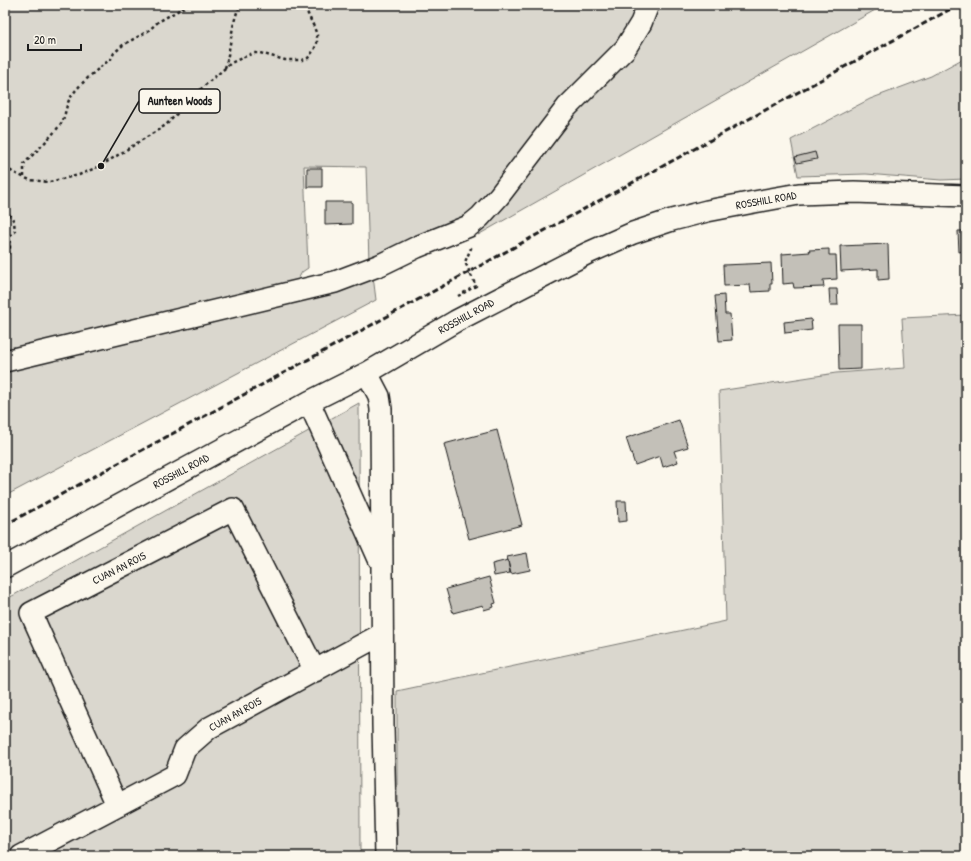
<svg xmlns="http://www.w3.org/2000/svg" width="971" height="861" viewBox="0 0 971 861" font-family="'Patrick Hand',sans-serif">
<rect width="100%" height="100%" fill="#fbf7ec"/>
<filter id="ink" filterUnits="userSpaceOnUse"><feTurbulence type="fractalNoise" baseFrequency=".025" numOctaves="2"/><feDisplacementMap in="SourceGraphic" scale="8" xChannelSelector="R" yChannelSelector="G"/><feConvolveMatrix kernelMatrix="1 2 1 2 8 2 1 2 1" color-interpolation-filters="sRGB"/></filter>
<g filter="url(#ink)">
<path fill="#dad7ce" stroke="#7b7a75" d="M5,5H638L627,31L479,213L369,262L366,167L304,166L308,268L302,272L297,281L5,357Z
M653,5H884L478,235L562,119Z
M966,57V179L941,180L866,174L798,176L791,140L870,99L931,76Z
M373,276L376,300L5,496V365Z
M966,315V856H397V691L726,621L719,391L836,373L905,368L902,318Z
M359,403L360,856H5V600Z"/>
<path fill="#c3c0b8" stroke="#1c1c1c" d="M815,152L817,159L797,163L795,157Z
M307,168H322V187H307Z
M325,202H352V224L325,225Z
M958,231H966V268H965L964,251L959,252Z
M888,244L889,279L878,280V269L841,271L840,246Z
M829,249V255H836L837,279L823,280L824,287L794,288L793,283L783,284L782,254L810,252L809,250Z
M771,263L772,284H770V291L751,292L750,285L724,286L723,265Z
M829,289H837L838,305H830Z
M724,295L725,314H730L732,340L719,341L715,296Z
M811,319L812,330L785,333L784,322Z
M838,324H861V369L839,370Z
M679,420L688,447L674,451L678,462L663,467L660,456L635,465L626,438Z
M497,430L522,525L469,539L444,444Z
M617,501H626L627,521L618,522Z
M527,553L530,570L511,574L507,557Z
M508,560L510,573L494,576L492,564Z
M489,577L496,603L493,604L494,607L484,610L483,605L453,613L446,589Z"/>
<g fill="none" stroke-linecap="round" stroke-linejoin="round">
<g stroke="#1c1c1c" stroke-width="24">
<path id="minor" d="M5,361L335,282L380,265L417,247L469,226L480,217L499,196L567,107L625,49L641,23L648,5
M367,373L379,396L381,409L383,725L386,856
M309,402L379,559
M5,567L309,402L367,373L456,321L588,253L633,233L672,220L707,211L754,202L799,194L854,192L966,196
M117,805L31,613L233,509L315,671
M21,856L175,775L185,749L209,728L382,634"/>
</g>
<path stroke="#1c1c1c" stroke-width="2.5" stroke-dasharray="3 3" stroke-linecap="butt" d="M225,68C231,47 231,24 240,5
M5,167L14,173L30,180L49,182L79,175L102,165L166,125L203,87L231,63L253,53H260L285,60H302L308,58L314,50L317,43V35L314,27L308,14L301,5
M24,177V164C34,153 57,132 63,120C66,112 66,104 71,97C77,86 101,66 111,59L114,53L123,45L148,31L158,22L188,5
M5,209L14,221L15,232L11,235L9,240C11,248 10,252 5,259
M458,296L476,286L465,262L472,246"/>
<use href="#minor" stroke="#fbf7ec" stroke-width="21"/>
<path stroke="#1c1c1c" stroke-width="3" stroke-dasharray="6 3" stroke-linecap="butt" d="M5,525L958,5"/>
</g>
</g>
<g text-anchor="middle" stroke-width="3.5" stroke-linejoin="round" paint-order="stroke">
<g font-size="11" fill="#1c1c1c" stroke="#fbf7ec">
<text transform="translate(766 200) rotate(-10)" y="4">ROSSHILL ROAD</text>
<text transform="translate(466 316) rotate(-29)" y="4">ROSSHILL ROAD</text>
<text transform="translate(181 471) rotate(-28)" y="4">ROSSHILL ROAD</text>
<text transform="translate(119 568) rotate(-27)" y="4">CUAN AN ROIS</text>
<text transform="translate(235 714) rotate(-29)" y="4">CUAN AN ROIS</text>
</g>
</g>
<path fill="none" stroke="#1c1c1c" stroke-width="1.5" d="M101 166L139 101"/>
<circle fill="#1c1c1c" stroke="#fbf7ec" stroke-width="1.5" cx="101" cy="166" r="4"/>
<rect fill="#fbf7ec" stroke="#1c1c1c" stroke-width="1.5" x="139" y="89" width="81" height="24" rx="4"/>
<g font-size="12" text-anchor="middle" font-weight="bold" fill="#1c1c1c">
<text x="180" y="105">Aunteen Woods</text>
</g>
<rect width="971" height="861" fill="none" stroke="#fbf7ec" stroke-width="20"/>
<rect x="10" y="10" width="951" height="841" fill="none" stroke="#1c1c1c" stroke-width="1.5" filter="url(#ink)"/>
<path d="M28 44v6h53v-6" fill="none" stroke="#1c1c1c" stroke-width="2"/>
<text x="34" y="44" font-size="12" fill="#1c1c1c" stroke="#fbf7ec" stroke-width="3" paint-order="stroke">20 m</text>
</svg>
